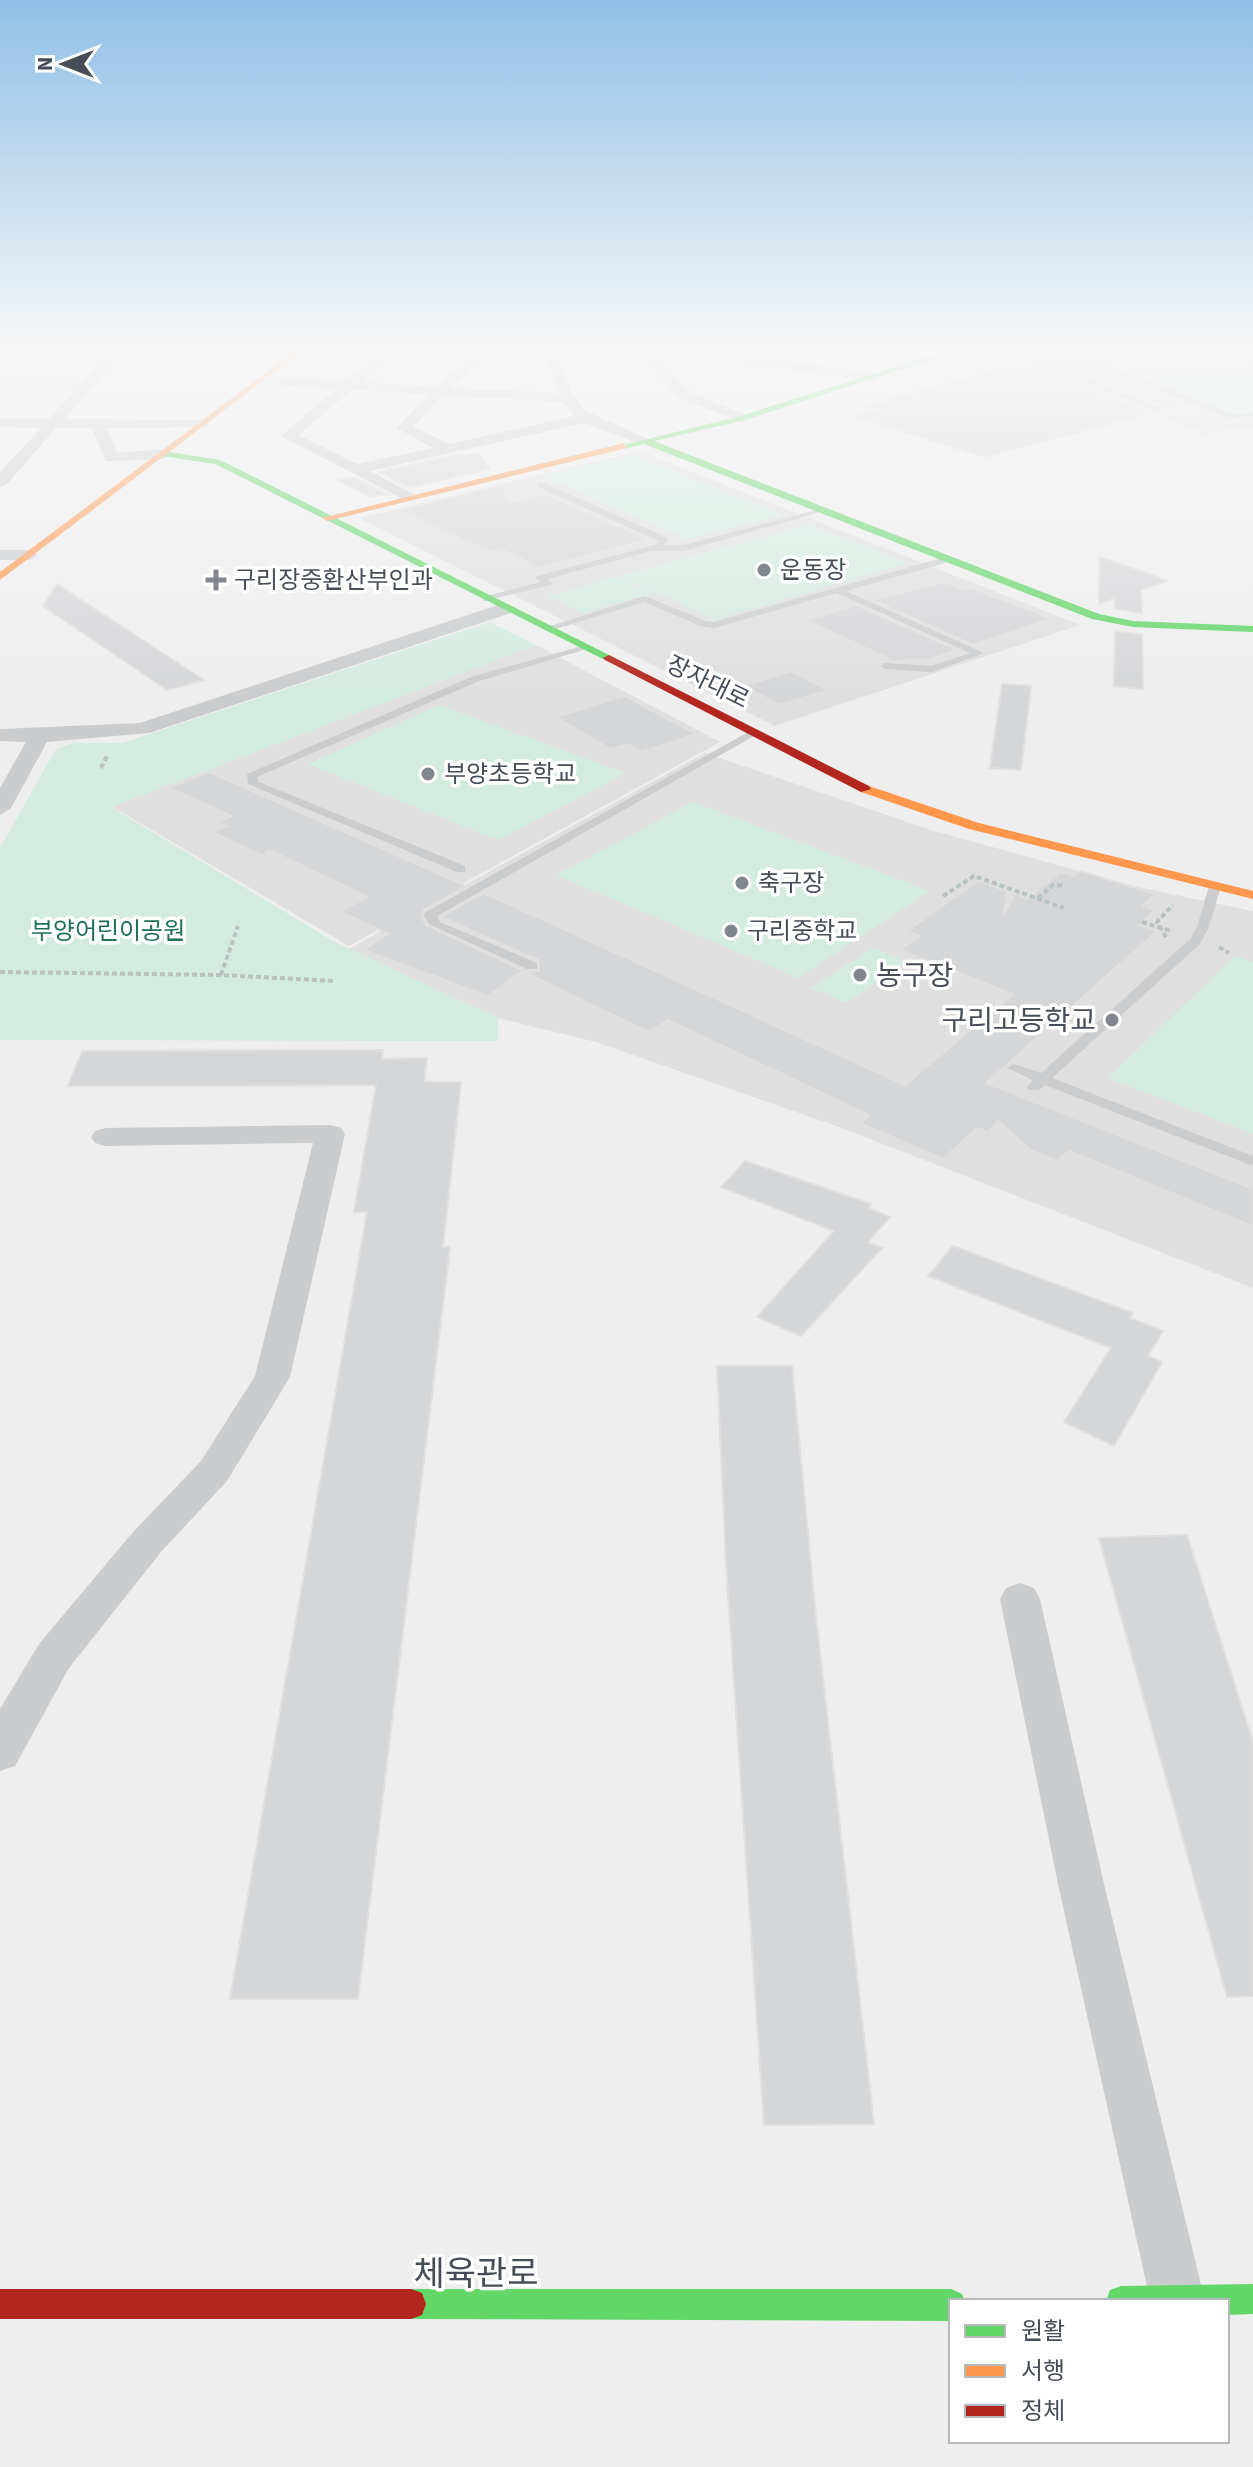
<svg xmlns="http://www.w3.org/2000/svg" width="1253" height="2467" viewBox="0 0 1253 2467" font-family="'Source Sans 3','Noto Sans KR',sans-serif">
<rect width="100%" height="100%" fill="#eee"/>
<path fill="#e0dfdf" d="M1125,350H1237L1253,356V427L1205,434L1032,363Z
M639,451L1080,625L775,726L359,518Z
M536,645L720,742L349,946L111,806Z
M705,753L934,831L1138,887L1253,911V1288L839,1127L596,1042L498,1018L349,949Z"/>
<path fill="#d4ebe0" d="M1160,350H1214L1253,364V413L1238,415L1094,359Z
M633,455L783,515L687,539L542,476Z
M809,525L908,563L715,620L619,576Z
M617,577L654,593L583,613L547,596Z
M490,622L536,645L111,807L333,941L498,1018V1041L0,1040V848L56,749L73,743H122Z
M439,705L626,773L498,840L308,764Z
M693,802L930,891L798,978L556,875Z
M873,948L907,962L846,1003L811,988Z
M1235,956L1253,962V1134L1108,1078Z"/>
<path fill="#d5d6d8" stroke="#dfdfe0" stroke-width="2" d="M1081,363L1185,404L1162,410L1161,405L1065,366Z
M1040,364L1151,413L984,457L854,416L877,410L865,406L1003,368Z
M480,454L490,469L409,488L379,472L454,455Z
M353,477L386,494L372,497L337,480Z
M501,485L512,502L546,494L648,539L540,568L501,549L493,552L463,540L399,510Z
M1100,557L1141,571L1167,581L1141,590L1142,613L1115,609V598L1099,604Z
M945,582L964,590L972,588L1052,619L973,645L873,600Z
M57,584L204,680L167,690L43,606Z
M856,605L957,650L930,659L894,661L806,620Z
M1115,631L1142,635L1143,689L1114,686Z
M791,671L828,690L780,705L743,686Z
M1002,684L1031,686L1021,770L990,768Z
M625,696L696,734L641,752L627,744L611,749L556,717Z
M209,772L466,886L424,910L421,916L426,925L526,972L539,971L538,960L441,917L484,893L905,1085L1013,994L900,950L920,936L907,931L978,881L1007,891L1004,914L1015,894L1027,899L1061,872L1074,876L1080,871L1155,894L1142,906L1155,910L1139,925L1157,931L986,1083L1253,1189V1226L1069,1151L1058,1161L1032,1151L998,1121L988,1132L977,1128L943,1159L860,1123L869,1115L668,1020L649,1032L522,971L488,996L364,950L388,934L340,911L368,897L269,850L262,855L212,832L227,826L219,822L232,816L170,788Z
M383,1050L382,1059L427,1058L424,1082H461L443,1247H450L358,1999H230L367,1212H354L376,1085L68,1086L82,1051Z
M745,1161L871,1204L868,1208L890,1217L868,1242L882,1248L801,1336L757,1317L834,1231L721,1187Z
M953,1246L1133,1313L1130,1318L1163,1331L1148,1356L1162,1362L1114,1446L1064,1422L1111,1348L928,1276Z
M717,1366H792L816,1617L874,2124L764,2125L726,1564Z
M1187,1535L1253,1742V1996L1227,1997L1099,1538Z"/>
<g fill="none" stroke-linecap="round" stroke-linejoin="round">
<path stroke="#b8c2c0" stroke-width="4" stroke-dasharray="5 3" stroke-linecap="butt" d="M101,768L108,754
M943,896L974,876L1064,908
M1038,898L1053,885L1065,886
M1142,922L1172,931
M1166,937L1157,922L1173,905
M1219,947L1229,953
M0,972L221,975L335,981
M221,975L238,926"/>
<path fill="#caccce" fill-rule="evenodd" d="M1121,350H1138L1090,359L1235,415L1253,412V416L1231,419L1081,360L1054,365L1160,408L1157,412L1043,364Z
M1217,350H1227L1253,360V364Z
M538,483H544L668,538L664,545H684L823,508L827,510L684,551H651L547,579L552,583L551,585L483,601V597L541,582L536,578L537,576L654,545L659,541L538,487Z
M949,556L953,559L952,561L846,591L984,653L932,672L885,669L880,666L885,663L931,666L970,653L837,593L714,628L700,626L644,602L549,631L541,629L645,596L705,621L714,622Z
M582,646L590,648L479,681L257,777L259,782L465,866V872H457L248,784L247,774L471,677Z
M752,730L761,732L437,916L440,922L537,963V969H527L429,924L424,915L426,912Z
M1215,882L1221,886L1209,927L1200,944L1052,1078L1253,1156V1166L1045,1085L1039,1090H1029L1027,1087L1033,1080L1007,1068L1014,1064L1041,1073L1190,939L1197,927L1209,886Z"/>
<path fill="#caccce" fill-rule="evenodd" d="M0,350H298L304,354L297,358L119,357L64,419L203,420L208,421V427L107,428L117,453L164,449L172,454L164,459L106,461L92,428H56L6,485L0,487V472L41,428L0,427V419H49L74,391H0V383H81L105,357L0,356Z
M383,350H397L361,382L436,387L477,350H491L451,388L559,393L542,350H555L571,391L584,410L652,441L640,444L584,423L370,471L419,497L405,500L281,436L336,389L263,384L256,380L263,376L346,381ZM352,390L428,394L397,428L433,448L357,464L298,435ZM443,395L563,402L574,416L450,444L413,427Z
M660,350H701L874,373L881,377L874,381L671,354L663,362L689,392L747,415V421L742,422L679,398L649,362Z
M0,550H29L38,555L29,560H0Z
M504,603L511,605V613L149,733L47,742L11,808L0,815V788L26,742L0,741V729L140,723Z
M330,1125L341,1128L345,1134L290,1377L227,1481L161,1552L69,1668L15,1766L0,1771V1709L39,1644L133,1532L201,1461L255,1376L313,1143L106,1146L95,1143L91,1137L95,1131L106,1128Z
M1020,1583L1034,1588L1040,1599L1104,1884L1205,2301L1150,2300L1058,1884L1000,1599L1006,1588Z"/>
<path fill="#63d668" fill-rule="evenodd" d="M950,350H961L745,420L654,441L1099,614L1133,621L1253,626V632L1133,627L1092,619L644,444L624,449L620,446L740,416Z
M164,451L220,460L615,658L605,660L215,464L161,456Z
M1253,2284V2314L1227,2315V2301H1106L1110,2290L1121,2286Z
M411,2289H951L962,2294L965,2301H951V2321L411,2319L400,2315L396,2304L400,2293Z"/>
<path fill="#ff974d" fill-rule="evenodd" d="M296,350H304L0,580V572Z
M624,443L627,448L327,521L322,518Z
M861,786H869L979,823L1253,891V899L969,829L861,792Z"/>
<path fill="#b3261e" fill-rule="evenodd" d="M609,655L869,786L871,789L861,792L605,660L603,658Z
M0,2289H411L422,2293L426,2304L422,2315L411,2319H0Z"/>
</g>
<linearGradient id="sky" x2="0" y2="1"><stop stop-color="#90c0e7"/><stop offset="0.5" stop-color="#f7f7f7"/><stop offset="1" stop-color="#f7f7f7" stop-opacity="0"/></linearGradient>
<rect width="1253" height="696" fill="url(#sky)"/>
<g fill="#81858c" stroke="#fff" stroke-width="3">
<circle cx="764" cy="570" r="8"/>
<path d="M212 568h8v8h8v8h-8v8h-8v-8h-8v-8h8z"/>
<circle cx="428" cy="774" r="8"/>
<circle cx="742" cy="883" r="8"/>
<circle cx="731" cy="931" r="8"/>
<circle cx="860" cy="975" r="8"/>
<circle cx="1112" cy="1020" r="8"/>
</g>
<g text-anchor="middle" stroke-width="7" stroke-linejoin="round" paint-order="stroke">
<g font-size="24" fill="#474d58" stroke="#fff" text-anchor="start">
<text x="780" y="578">운동장</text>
<text x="234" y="588">구리장중환산부인과</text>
<text x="444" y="782">부양초등학교</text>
<text x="758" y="891">축구장</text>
<text x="747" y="939">구리중학교</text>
</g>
<g font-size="24" fill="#474d58" stroke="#fff">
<text transform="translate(708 682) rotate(26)" y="8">장자대로</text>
</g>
<g font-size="24" fill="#207053" stroke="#fff">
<text x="108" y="939">부양어린이공원</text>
</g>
<g font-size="28" fill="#474d58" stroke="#fff" text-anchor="start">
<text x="876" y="985">농구장</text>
<text x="1096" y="1030" text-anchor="end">구리고등학교</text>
</g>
<g font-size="34" fill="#474d58" stroke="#fff">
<text x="476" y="2285">체육관로</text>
</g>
</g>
<rect x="949" y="2299" width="280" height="144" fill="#ffffff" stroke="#b5b8bc" stroke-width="2"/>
<rect x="965" y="2325" width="40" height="12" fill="#63d668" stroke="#b5b8bc" stroke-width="2"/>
<text x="1021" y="2339" font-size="24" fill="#474d58">원활</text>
<rect x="965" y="2365" width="40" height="12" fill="#ff974d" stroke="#b5b8bc" stroke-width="2"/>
<text x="1021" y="2379" font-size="24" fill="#474d58">서행</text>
<rect x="965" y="2405" width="40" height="12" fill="#b3261e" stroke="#b5b8bc" stroke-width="2"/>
<text x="1021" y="2419" font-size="24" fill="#474d58">정체</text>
<g transform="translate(64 64) rotate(270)" stroke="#ffffff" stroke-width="6" paint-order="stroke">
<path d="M0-6L14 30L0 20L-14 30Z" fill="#474d58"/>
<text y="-12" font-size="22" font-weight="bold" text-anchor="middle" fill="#474d58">N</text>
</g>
</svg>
